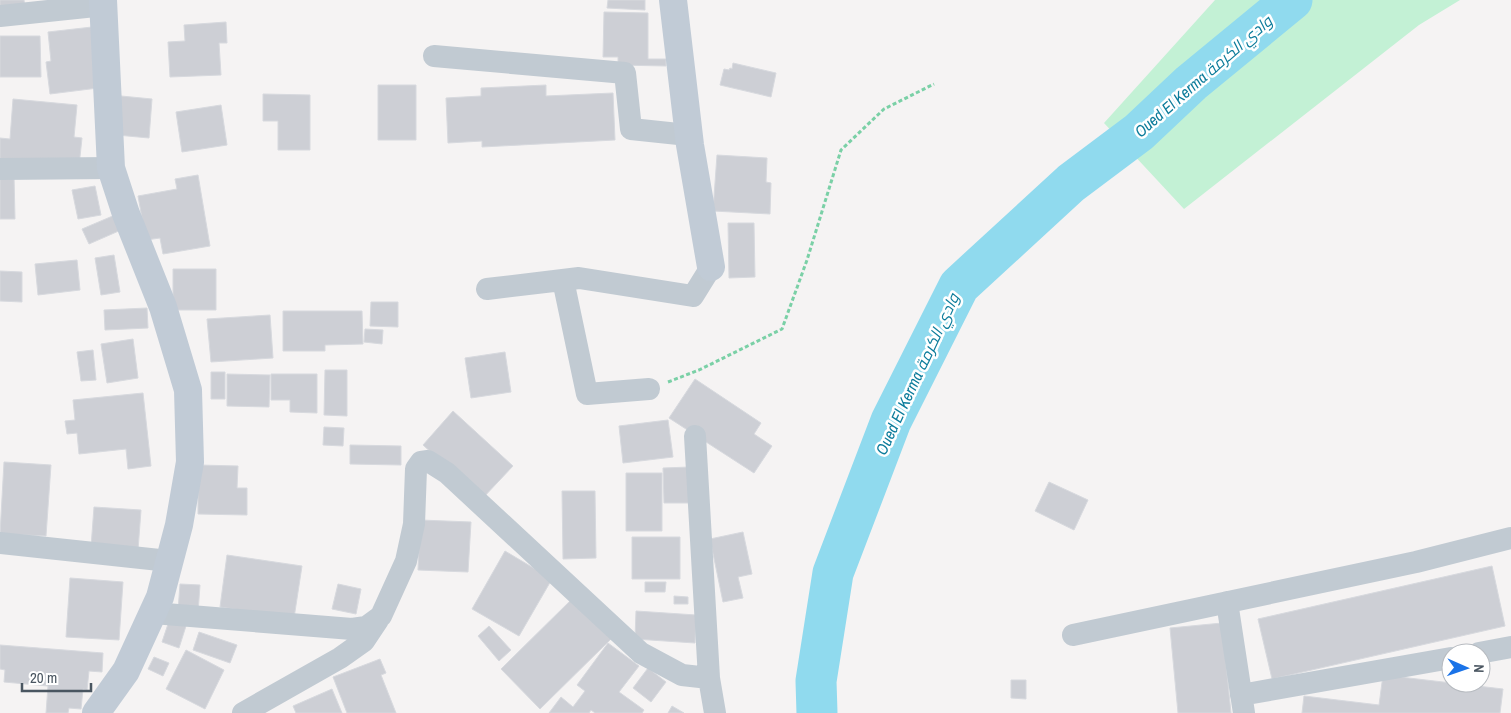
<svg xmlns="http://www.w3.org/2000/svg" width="1511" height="713" viewBox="0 0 1511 713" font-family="'Archivo Narrow',Cairo,sans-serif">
<rect width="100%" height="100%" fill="#f5f3f3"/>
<path fill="#c3f1d5" d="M1215,0H1460L1419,25L1184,209L1104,123Z"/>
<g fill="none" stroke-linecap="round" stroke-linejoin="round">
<path stroke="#90daee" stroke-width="41" d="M817,713L816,681L833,573L891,421L959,286L1071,183L1139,132L1191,83L1292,0"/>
</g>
<path fill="#cdcfd5" stroke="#d7d9de" d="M0,0H24L25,7H0Z
M608,0H645V10L607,8Z
M604,12L648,13V59H666V66L618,65V57H603Z
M226,22L227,43H219L221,75L170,77L168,42L185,41L184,25Z
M92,27L98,88L50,94L46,62L51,61L48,32Z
M0,36H40L41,77H0Z
M733,63L776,73L771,97L720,85L724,69L729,70L730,68L732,69Z
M378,85H416V140H378Z
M546,85V96L613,93L615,140L482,147V141L448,143L446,98L481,96V88Z
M263,94L310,95V150H278V121H263Z
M121,96L152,99L149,138L117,135Z
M13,99L77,105L74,137L82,138L79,166L0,159V138L10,139Z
M221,105L227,145L182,152L176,112Z
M717,155L767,158L766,182L771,183L770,214L713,211Z
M198,175L210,246L163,254L160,238L146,240L138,196L177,189L175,179Z
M0,176H14L15,219H0Z
M95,186L101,215L78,219L72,190Z
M115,215L121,230L89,244L82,229Z
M728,223H754L755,277L729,278Z
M114,255L120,292L101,295L95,258Z
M77,260L80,290L38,295L35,264Z
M173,269H216V310H173Z
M0,271L22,272V302L0,301Z
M371,302H398V327L370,326Z
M147,308L148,328L105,330L104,310Z
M283,311H362L363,344L325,345V351H283Z
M270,315L273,358L211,362L207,319Z
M365,329L383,330L382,344L364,342Z
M133,339L138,378L107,383L101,344Z
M93,350L96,380L81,381L77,352Z
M505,352L511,392L471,398L465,358Z
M325,370H347V416L324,415Z
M211,372H225V399H211Z
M227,374L270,375L269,407L227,406Z
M271,374H317V413L290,412V400H271Z
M695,379L761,423L754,434L772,446L754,473L669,418Z
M143,393L151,466L128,469L126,449L79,454L77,433L67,434L65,421L75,420L73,400Z
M453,411L513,466L482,499L423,445Z
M668,420L673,457L623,463L619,426Z
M324,427L344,428L343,446L323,445Z
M350,445L401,446V465L350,464Z
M4,462L51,465L46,536L0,534Z
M198,465L238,466L237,488H247V515L198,514Z
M690,467V503H664L663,468Z
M626,473H662V531H626Z
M1049,482L1088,500L1074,530L1035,511Z
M562,491H595L596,558L563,559Z
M94,507L141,510L138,550L91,547Z
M420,520L471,522L468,572L418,570Z
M743,532L752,574L738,577L743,598L723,602L710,539Z
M632,537H680V579H632Z
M505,551L552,579L519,636L472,609Z
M227,555L302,566L294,618L220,607Z
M1492,566L1505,626L1272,679L1258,619Z
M70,578L123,582L119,640L66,637Z
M645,582H666L665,592H645Z
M180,584L200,585L198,613L178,611Z
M338,584L361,589L356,614L332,609Z
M674,596L688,597V604H674Z
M573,598L612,638L540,709L501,669Z
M636,611L696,615L695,643L635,639Z
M169,621L186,626L179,648L162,642Z
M1222,623L1231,713H1178L1170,628Z
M489,626L511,650L499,661L478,636Z
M199,632L237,645L230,663L193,650Z
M608,643L639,666L619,692L644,710L642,713H595L591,710L589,713H549L561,697L573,707L585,691L577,685Z
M0,645L103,653L102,672L89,671L87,690L83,689L81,709L69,708L68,713H46L48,686L4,682L5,670L0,669Z
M186,650L224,670L205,709L166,689Z
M154,657L169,663L163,676L148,669Z
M380,659L386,673L381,675L396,713H347L333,677Z
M648,668L666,682L651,702L633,688Z
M1383,675L1503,689L1500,713H1302L1304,696L1379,705Z
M1011,680H1026V699L1011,698Z
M332,689L342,713H296L293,706Z
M672,706L684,713H668Z"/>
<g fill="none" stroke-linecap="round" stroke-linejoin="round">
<path stroke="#7ad0a6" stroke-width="3" stroke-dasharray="4 2.5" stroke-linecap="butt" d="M668,382L699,370L782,329L807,260L841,150L884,109L934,84"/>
<path stroke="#c1cad2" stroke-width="22" d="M0,16L105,5
M434,56L625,73L631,129L688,135
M0,169L111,168
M563,280L587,394L649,389
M487,289L579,278L693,296L711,267
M695,436L709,678L715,713
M0,543L169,561
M1227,602L1244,713
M153,613L352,629L366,627L381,616L406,561L414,524L416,469L421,462L428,461L447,473L641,653L682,675L709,678
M1073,635L1416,562L1511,538
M1479,653L1511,647
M1241,695L1451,658
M243,713L340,658L364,641L378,620"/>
<path stroke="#c1cbd6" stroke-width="28" d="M673,0L690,145L711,267
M96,713L126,671L160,597L179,525L190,462L188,390L163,307L126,214L111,168L103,0"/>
</g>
<g text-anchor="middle" stroke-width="5" stroke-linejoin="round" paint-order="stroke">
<g font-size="16" font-style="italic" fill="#0c7c9b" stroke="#fff">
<text transform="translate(1203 76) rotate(-41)" y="6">Oued El Kerma وادي الكرمة</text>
<text transform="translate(917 374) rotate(-65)" y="6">Oued El Kerma وادي الكرمة</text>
</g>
</g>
<g transform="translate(1466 668) rotate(92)"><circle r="24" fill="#ffffff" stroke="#b7bbc0"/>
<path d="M0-4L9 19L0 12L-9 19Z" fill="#1a73e8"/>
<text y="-8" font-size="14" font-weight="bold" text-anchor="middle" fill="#4a5661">N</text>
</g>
<path d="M22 683v8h69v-8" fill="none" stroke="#4a5661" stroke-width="2.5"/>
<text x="30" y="683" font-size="15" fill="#4a5661" stroke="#ffffff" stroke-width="4" paint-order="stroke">20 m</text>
</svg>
